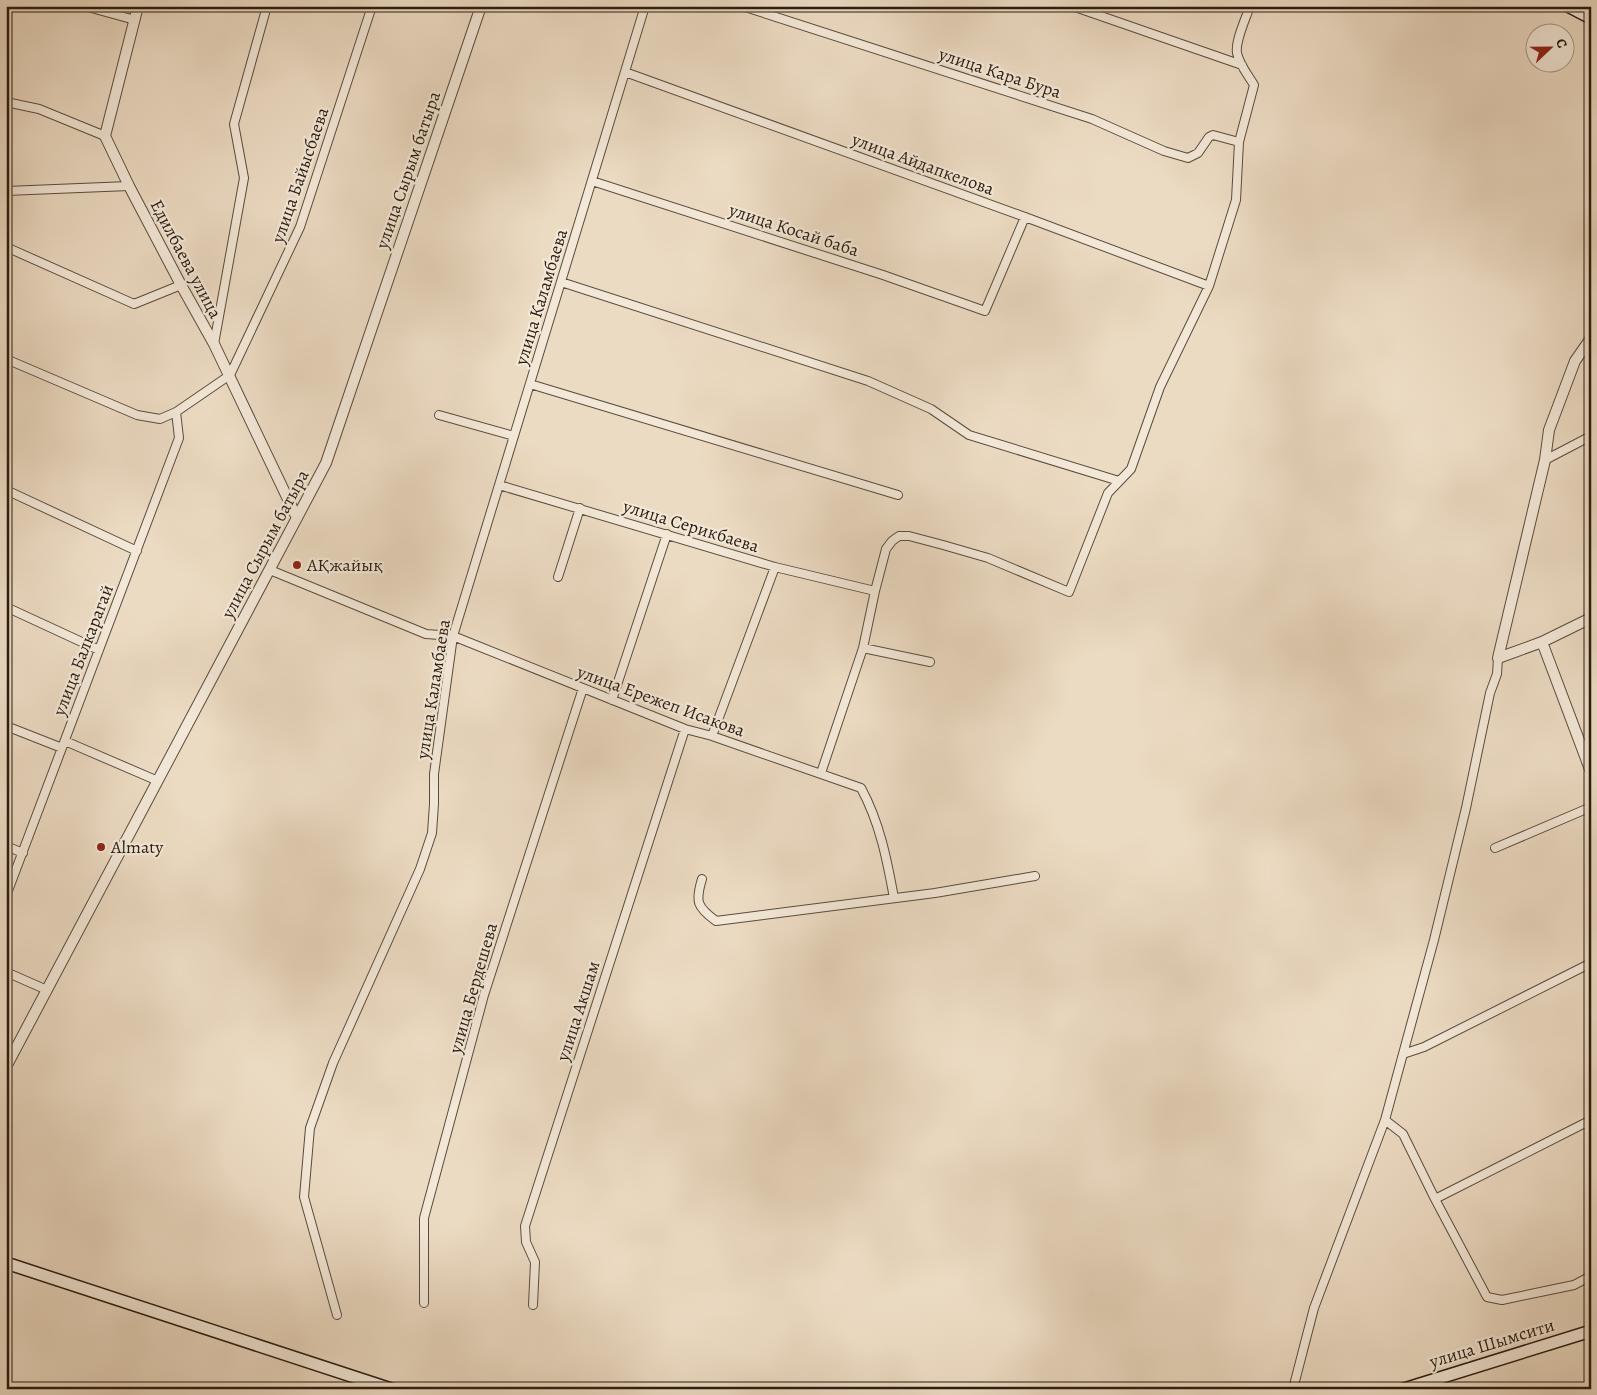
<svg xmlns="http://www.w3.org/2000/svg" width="1597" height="1395" viewBox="0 0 1597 1395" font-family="Alegreya,serif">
<rect width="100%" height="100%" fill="#ecdbc3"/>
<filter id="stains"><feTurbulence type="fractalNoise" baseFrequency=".004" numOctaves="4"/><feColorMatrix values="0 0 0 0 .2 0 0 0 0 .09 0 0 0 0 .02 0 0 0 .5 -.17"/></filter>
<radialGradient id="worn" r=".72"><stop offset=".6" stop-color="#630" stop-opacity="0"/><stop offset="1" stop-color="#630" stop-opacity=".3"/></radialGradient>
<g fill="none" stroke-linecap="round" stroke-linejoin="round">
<g stroke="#5a4c3d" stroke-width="10">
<path id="minor" d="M84,6L135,20
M742,6L1092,119L1164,151L1188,158L1198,153L1209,137L1213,135L1239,142
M1072,6L1242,65
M625,72L1025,217L1209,286
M6,102L39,109L105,136
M592,181L883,275L985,311L1025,217
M6,191L129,186
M6,247L134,304L181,285
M561,282L868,381L931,409L969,435L1119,481
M214,344L244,178L234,124L267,6
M6,359L137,415L160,419L176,412L230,375L300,227L372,6
M530,384L898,495
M439,415L514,436
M1545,460L1591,436
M499,485L775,567L875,591
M6,490L137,551
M270,570L426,634L453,636L685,729L712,736L861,788C880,823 887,860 894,898
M558,577L580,508
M6,607L99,650
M863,648L930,662
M612,700L667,534
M6,726L62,748
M712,736L775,567
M65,741L158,781
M821,773L863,648L875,591L886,549L892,541L899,536H909L943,545L988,558L1069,592L1108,493L1131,469L1160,387L1209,286L1236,200L1239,142L1254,85C1248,75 1239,64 1237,53C1235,41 1246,18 1250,6
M6,846L23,853
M1495,848L1591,807
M702,879C695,902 697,907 716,921L935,893L1035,876
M6,896L179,438L176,412
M6,972L47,990
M1403,1054L1424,1047L1591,963
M1385,1120L1403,1134L1435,1199L1487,1297L1502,1300L1574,1285L1591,1276
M1435,1199L1591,1120
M424,1303V1218L484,995L583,688
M533,1305L535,1262L526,1242L525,1226L685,729
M337,1315L304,1197L310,1128L333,1063L420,869L432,833L434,804V774L453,636L645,6
M1293,1389L1314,1308L1385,1120L1434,940L1466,808L1490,693L1497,674L1498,658"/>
</g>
<g stroke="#5a4c3d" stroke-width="12">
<path id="tertiary" d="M138,6L105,136L129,186L181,285L214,344L297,518
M1542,642L1591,772
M1498,658L1545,460L1549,430L1575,361L1591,338
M1498,658L1542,642L1591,618
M6,1067L326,463L481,6"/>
</g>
<g stroke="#2a1d10" stroke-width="14">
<path id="secondary" d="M1568,6L1591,18
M6,1263L391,1389
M1404,1389L1591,1331"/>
</g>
<use href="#minor" stroke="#f3e8d8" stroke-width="8"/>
<use href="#tertiary" stroke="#f3e8d8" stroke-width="10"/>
<use href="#secondary" stroke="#f3e8d8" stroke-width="11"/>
</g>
<g fill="#8f2418" stroke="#f3e8d8" stroke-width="2">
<circle cx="297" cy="565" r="5"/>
<circle cx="101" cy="847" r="5"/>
</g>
<g text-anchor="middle" stroke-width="4.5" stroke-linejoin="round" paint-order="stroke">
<g font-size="18" fill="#2a1d10" stroke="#f3e8d8">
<text transform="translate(1000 73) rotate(18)" y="6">улица Кара Бура</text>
<text transform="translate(923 164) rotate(20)" y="6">улица Айдапкелова</text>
<text transform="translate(408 170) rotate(-71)" y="6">улица Сырым батыра</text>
<text transform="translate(300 175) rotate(-71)" y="6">улица Байысбаева</text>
<text transform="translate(794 230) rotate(18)" y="6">улица Косай баба</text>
<text transform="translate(186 259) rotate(62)" y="6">Едилбаева улица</text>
<text transform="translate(541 297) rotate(-73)" y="6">улица Каламбаева</text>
<text transform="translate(691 526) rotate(17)" y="6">улица Серикбаева</text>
<text transform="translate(265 544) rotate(-62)" y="6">улица Сырым батыра</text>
<text transform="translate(83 650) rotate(-69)" y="6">улица Балкарагай</text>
<text transform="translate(433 689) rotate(-81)" y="6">улица Каламбаева</text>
<text transform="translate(661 701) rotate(20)" y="6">улица Ережеп Исакова</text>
<text transform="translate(473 988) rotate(-74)" y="6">улица Бердешева</text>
<text transform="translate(578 1011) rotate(-72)" y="6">улица Акшам</text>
<text transform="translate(1492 1343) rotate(-17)" y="6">улица Шымсити</text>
</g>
<g font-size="18" fill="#2a1d10" stroke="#f3e8d8" text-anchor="start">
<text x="307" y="571">АҚжайық</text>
<text x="111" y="853">Аlmaty</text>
</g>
</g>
<rect width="1597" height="1395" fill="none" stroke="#ecdbc3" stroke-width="25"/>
<rect x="8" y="8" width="1582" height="1380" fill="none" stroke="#2a1d10" stroke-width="2.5"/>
<rect x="12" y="12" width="1572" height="1370" fill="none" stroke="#2a1d10"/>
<g transform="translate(1550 48) rotate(68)"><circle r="24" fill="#f3e8d8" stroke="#a39788"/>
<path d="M0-4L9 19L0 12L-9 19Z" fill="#8f2418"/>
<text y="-8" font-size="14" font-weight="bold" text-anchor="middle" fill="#2a1d10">С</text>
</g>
<rect width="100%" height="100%" filter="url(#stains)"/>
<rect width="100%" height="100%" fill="url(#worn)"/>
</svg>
